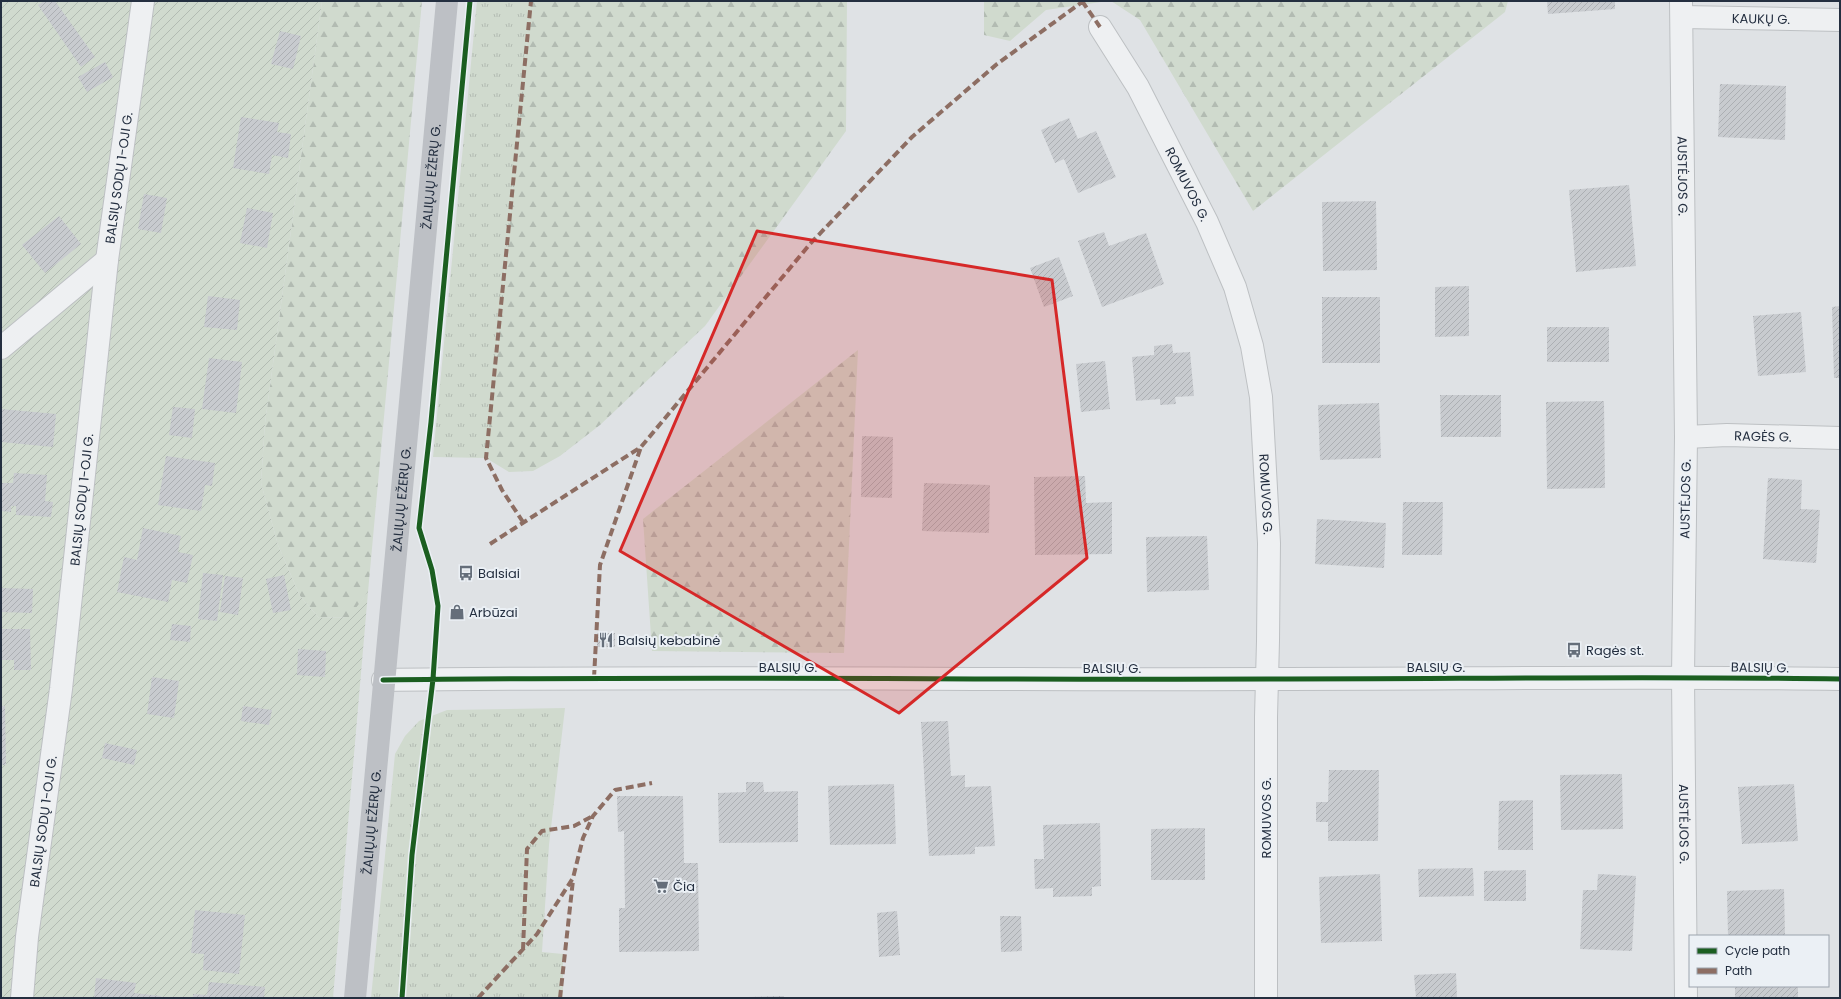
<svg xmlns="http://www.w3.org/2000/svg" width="1841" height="999" viewBox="0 0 1841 999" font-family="Poppins,sans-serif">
<defs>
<pattern id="grass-tufts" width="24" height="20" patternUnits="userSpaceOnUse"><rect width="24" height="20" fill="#d0dace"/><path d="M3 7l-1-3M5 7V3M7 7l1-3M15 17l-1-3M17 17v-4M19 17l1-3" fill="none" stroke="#b2bbb2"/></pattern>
<pattern id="forest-firs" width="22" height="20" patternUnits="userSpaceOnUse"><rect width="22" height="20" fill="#d0dace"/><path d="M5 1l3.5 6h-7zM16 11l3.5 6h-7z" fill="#b2bbb2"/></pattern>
<pattern id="garden-furrows" width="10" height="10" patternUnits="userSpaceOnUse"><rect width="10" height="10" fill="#d0dace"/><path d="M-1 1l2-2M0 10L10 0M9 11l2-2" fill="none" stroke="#b2bbb2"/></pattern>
<pattern id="building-hatch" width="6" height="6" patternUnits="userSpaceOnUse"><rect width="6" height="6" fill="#c8cbcf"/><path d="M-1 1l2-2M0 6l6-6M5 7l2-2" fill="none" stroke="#acafb3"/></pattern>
</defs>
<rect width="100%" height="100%" fill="#dfe2e5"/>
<path fill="url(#grass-tufts)" d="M477,1H531L486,458L433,457Z
M565,708L549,845L542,952L563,954V998H371L395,754L405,736L419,721L447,710Z"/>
<path fill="url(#forest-firs)" d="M322,1H422L368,592L350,617L319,618L300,596L278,545L261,483L265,423Z
M531,1H847L846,131L705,326L600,425L560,456L533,471L509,472L486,458Z
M984,1H1108L1046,10L1010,41L984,35Z
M1111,1H1508L1505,12L1253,211L1140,20Z
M858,350L844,653L652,651L643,519Z"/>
<path fill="url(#garden-furrows)" d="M1,1H322L265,423L261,483L278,545L300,596L319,618L349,617L368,592L333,998H1Z"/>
<path fill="url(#building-hatch)" d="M44,1H55L95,57L81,67L38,5Z
M1547,1H1615V9L1548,14Z
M280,31L301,36L293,69L271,64Z
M105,62L113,77L87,92L78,77Z
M1720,84L1786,86L1785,140L1718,137Z
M241,117L279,123L277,132L291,134L288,158L272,155L269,174L233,168Z
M1069,118L1078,139L1096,131L1116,177L1078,193L1064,159L1055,163L1041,130Z
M1629,185L1636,266L1576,272L1569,190Z
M144,194L167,198L161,233L138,229Z
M1376,201L1377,270L1323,271L1322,202Z
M247,208L273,213L267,248L240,243Z
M59,216L81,244L45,273L22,245Z
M1104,232L1109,246L1146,233L1164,284L1102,307L1078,241Z
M1059,257L1073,296L1044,307L1030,268Z
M1469,286V336L1435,337V287Z
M208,296L240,300L237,330L204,327Z
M1322,297H1380V363H1322Z
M1840,306V378H1834L1832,307Z
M1801,312L1806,372L1758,376L1753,316Z
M1547,327H1609V362H1547Z
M1172,344L1173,353L1190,352L1194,396L1175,397L1176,404L1160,405V399L1136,401L1132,357L1154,355V346Z
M209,358L242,362L236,413L202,409Z
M1105,361L1110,409L1081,412L1076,364Z
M1440,395H1501V437H1441Z
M1604,401L1605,488L1547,489L1546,402Z
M1379,403L1381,458L1320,460L1318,405Z
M173,407L195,409L192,438L169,435Z
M1,409L56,414L53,447L1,442Z
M862,436L893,437L892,498L861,497Z
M166,456L215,463L212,486L205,485L201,511L158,505Z
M14,473L47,475L45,501L53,502L51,517L16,515V506H11V512L1,511V483H13Z
M1085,476L1086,503L1112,502V554L1035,555L1034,477Z
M1768,478L1802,480L1801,509L1820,510L1816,563L1763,559Z
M924,483L990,485L989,533L922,531Z
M1403,502H1443L1442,555H1402Z
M1317,519L1386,523L1384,568L1315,564Z
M143,528L181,536L178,552L193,555L187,583L172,580L168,602L117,592L124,557L137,560Z
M1207,536L1209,590L1147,592L1146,537Z
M203,573L223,575L217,621L198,619Z
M284,575L291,610L273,613L266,579Z
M225,576L243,578L238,615L220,612Z
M2,588L33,589L32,613L1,612Z
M172,624L191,626L190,642L170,640Z
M1,629H30L31,670H14V660H1Z
M597,633H615V647H597Z
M298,649L326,651L325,677L297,675Z
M152,677L179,681L174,718L147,714Z
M1,706H5L6,765H1Z
M243,706L272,710L269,725L241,721Z
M948,721L951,776L965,775V787L991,786L995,846L975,847V854L929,856L921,722Z
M105,743L137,750L134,765L102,758Z
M1329,770H1379L1378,841H1328V822H1316V802H1328Z
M1622,774L1623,829L1561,830L1560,775Z
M746,782H763L764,792L798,791V842L719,843L718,793L746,792Z
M894,784L896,844L830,845L828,786Z
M1794,784L1798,841L1742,844L1738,787Z
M617,796H683L684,863H698L699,951L619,952V908H625L624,831L618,832Z
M1533,800V850H1498L1499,801Z
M1100,823L1101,886L1092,887V896L1053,897V888L1035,889L1034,859H1044L1043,825Z
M1205,828V880H1151V829Z
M1473,868L1474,896L1419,897L1418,869Z
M1526,870V901H1484V871Z
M1380,874L1382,941L1321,943L1319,877Z
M1598,874L1636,876L1632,951L1580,949L1583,890H1597Z
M1784,889L1785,936H1728L1727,891Z
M195,910L245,915L239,974L203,970L204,954L191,953Z
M897,911L900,955L879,957L877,913Z
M1000,916H1021L1022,951L1001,952Z
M1456,973L1457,998H1416L1414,975Z
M96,978L136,983L134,993L161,996L160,998H94Z
M209,982L265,987L264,998H193V994L207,995Z
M1735,986H1798V998H1735Z
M784,996V998H748V997Z"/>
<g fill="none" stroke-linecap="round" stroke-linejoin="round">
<g stroke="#bdc0c3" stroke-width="24">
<g id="minor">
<path id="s1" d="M1681,1L1686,437L1683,677L1686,998"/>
<path id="s2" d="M1682,17L1840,20"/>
<path id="s3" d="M1100,27L1138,87L1207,222L1235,287L1252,346L1261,397L1269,543L1268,641L1266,717V998"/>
<path d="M1,348L107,260"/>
<path id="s4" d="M1686,437L1727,435L1840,438"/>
<path d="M383,680C678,676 974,680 1269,679C1459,679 1650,676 1840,679"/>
<path id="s5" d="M22,998L27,937L61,689L107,260L143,1"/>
</g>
</g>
<use href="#minor" stroke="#eef0f2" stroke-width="22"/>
<path stroke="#bdc0c5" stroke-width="22" id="s6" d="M355,998L447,1"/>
<path stroke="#8d6e63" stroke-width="4" stroke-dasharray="8 4" stroke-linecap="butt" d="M1082,1L1100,27
M523,522L502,490L486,458L531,1
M490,544L641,447L810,244L912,137L997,64L1082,2
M594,678L600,565L641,447
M523,950L527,849L542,831L574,826L593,816
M478,998L537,934L573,878L583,838L593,816L615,790L652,783
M560,998L573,880"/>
<g stroke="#ebf0f5" stroke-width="8">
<path id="cycleway" d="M383,680C678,676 974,680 1269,679C1459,679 1650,676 1840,679
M402,998L412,855L433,679L438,606L432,570L419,528L431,422L470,1"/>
</g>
<use href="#cycleway" stroke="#1b5e20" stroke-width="5"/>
</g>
<path fill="#d62828" fill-opacity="0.2" stroke="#d62828" stroke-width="3" stroke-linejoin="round" d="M757,231L1052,280L1087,558L899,713L620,551Z"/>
<defs>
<g id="bus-bare" transform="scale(1.2)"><path d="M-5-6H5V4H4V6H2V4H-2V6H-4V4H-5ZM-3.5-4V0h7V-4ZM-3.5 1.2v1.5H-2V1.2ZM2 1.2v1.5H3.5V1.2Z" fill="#656e7a" stroke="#ebf0f5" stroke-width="2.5" paint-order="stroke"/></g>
<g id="shop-bare" transform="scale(1.2)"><path d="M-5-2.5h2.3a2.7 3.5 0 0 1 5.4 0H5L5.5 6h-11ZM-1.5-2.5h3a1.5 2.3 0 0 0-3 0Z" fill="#656e7a" stroke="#ebf0f5" stroke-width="2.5" paint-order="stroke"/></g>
<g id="restaurant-bare" transform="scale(1.2)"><path d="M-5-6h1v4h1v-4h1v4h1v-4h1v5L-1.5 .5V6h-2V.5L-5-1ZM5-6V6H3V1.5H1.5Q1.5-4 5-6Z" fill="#656e7a" stroke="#ebf0f5" stroke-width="2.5" paint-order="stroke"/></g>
<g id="supermarket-bare" transform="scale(1.2)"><path d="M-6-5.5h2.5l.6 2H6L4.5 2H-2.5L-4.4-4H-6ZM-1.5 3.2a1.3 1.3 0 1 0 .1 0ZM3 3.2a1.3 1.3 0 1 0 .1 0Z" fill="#656e7a" stroke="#ebf0f5" stroke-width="2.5" paint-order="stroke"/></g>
</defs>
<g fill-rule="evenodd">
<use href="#bus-bare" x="466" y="573"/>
<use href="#shop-bare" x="457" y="612"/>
<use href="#restaurant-bare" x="606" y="640"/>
<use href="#bus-bare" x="1574" y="650"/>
<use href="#supermarket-bare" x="661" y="886"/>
</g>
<g text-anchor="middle" stroke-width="4" stroke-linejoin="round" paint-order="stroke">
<g font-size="13" fill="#242f40" stroke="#ebf0f5">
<text dy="5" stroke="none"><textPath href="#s2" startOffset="79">KAUKŲ G.</textPath></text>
<text dy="5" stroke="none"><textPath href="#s1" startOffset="175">AUSTĖJOS G.</textPath></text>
<text dy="5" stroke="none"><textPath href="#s6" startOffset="825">ŽALIŲJŲ EŽERŲ G.</textPath></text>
<text dy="5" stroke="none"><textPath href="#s5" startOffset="826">BALSIŲ SODŲ 1-OJI G.</textPath></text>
<text dy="5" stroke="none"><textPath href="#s3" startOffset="180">ROMUVOS G.</textPath></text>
<text dy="5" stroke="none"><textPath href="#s4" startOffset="77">RAGĖS G.</textPath></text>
<text dy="5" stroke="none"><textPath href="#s3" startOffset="504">ROMUVOS G.</textPath></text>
<text dy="5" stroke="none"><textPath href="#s5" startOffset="502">BALSIŲ SODŲ 1-OJI G.</textPath></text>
<text dy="5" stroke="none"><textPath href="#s6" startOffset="501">ŽALIŲJŲ EŽERŲ G.</textPath></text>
<text transform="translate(1685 499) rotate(-89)" y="5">AUSTĖJOS G.</text>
<text x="788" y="672">BALSIŲ G.</text>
<text x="1436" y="672">BALSIŲ G.</text>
<text transform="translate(1760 667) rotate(1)" y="5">BALSIŲ G.</text>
<text x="1112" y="673">BALSIŲ G.</text>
<text transform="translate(1266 818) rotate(-90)" y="5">ROMUVOS G.</text>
<text dy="5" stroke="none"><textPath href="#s5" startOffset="178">BALSIŲ SODŲ 1-OJI G.</textPath></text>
<text dy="5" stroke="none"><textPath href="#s6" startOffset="177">ŽALIŲJŲ EŽERŲ G.</textPath></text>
<text dy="5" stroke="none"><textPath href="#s1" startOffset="823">AUSTĖJOS G.</textPath></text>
</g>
<g font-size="13" fill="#242f40" stroke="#ebf0f5" text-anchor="start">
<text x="478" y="578">Balsiai</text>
<text x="469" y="617">Arbūzai</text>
<text x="618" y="645">Balsių kebabinė</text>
<text x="1586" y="655">Ragės st.</text>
<text x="673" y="891">Čia</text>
</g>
</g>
<rect width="1841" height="999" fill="none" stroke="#242f40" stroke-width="4"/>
<rect x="1689" y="935" width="140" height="52" fill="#ebf0f5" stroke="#9ba3ad"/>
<rect x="1697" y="948" width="20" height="6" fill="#1b5e20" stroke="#9ba3ad"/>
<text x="1725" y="955" font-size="12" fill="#242f40">Cycle path</text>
<rect x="1697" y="968" width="20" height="6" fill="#8d6e63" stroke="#9ba3ad"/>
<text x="1725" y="975" font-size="12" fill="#242f40">Path</text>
</svg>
